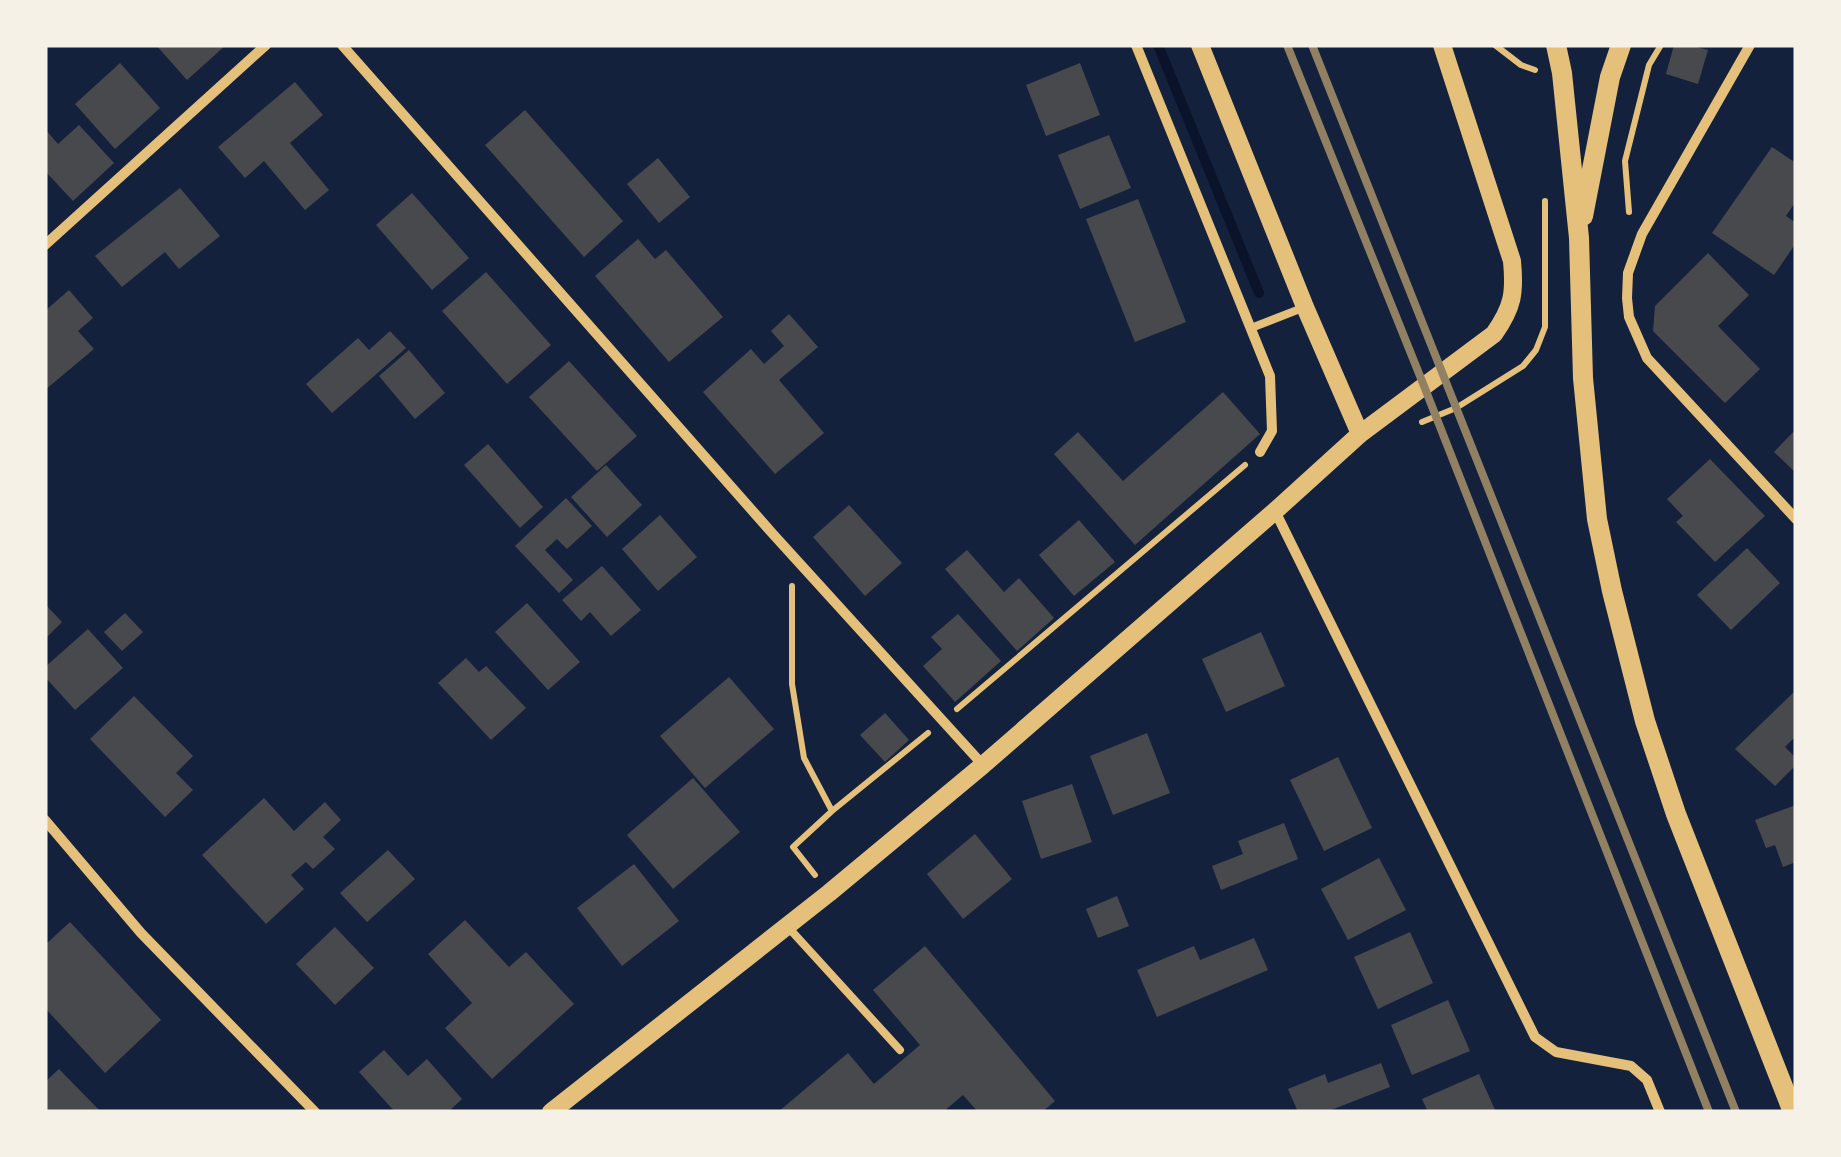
<svg xmlns="http://www.w3.org/2000/svg" width="1841" height="1157" viewBox="0 0 1841 1157" font-family="Lora,serif">
<rect width="100%" height="100%" fill="#14213d"/>
<g fill="none" stroke-linecap="round" stroke-linejoin="round">
<path stroke="#0b132b" stroke-width="10" d="M1158,45L1259,293"/>
</g>
<path fill="#48494c" d="M156,45H226L187,80Z
M1674,45H1689L1708,50L1698,84L1666,74Z
M120,63L160,108L115,149L75,104Z
M1080,63L1100,115L1046,136L1026,85Z
M295,82L323,115L290,143L329,190L305,210L264,161L245,178L218,147Z
M525,110L623,221L584,257L485,145Z
M79,125L114,163L73,201L45,171V129L58,144Z
M1109,135L1131,188L1080,209L1058,155Z
M1772,147L1796,163V201L1786,216L1796,223V243L1774,275L1712,233Z
M658,158L690,197L659,223L627,184Z
M180,188L220,236L179,269L165,252L122,287L95,256Z
M412,193L469,258L432,290L376,225Z
M1138,199L1186,322L1135,342L1086,219Z
M638,239L655,259L666,250L723,317L669,362L595,276Z
M1708,253L1749,295L1718,326L1760,369L1725,403L1653,331L1655,306Z
M486,272L551,345L507,384L442,311Z
M69,290L93,318L78,331L94,349L45,390V311Z
M789,314L818,347L779,380L824,433L775,474L703,392L751,349L764,364L784,346L771,331Z
M390,331L406,348L332,413L306,384L358,338L369,350Z
M409,350L445,393L415,419L379,376Z
M569,361L637,436L597,471L529,397Z
M1223,392L1260,434L1135,545L1054,454L1078,432L1123,481Z
M1796,429V473L1774,452Z
M488,444L543,507L520,528L464,465Z
M1710,459L1765,516L1715,562L1676,522L1683,516L1667,499Z
M606,465L642,505L607,537L571,497Z
M566,498L592,526L567,549L557,539L545,550L573,580L559,593L515,546Z
M849,505L902,563L865,596L813,537Z
M660,515L697,557L658,591L622,549Z
M1079,520L1115,562L1074,596L1039,555Z
M1747,548L1780,583L1731,630L1697,595Z
M967,550L1004,592L1019,578L1054,618L1017,651L945,569Z
M602,566L641,610L611,636L590,612L581,621L562,600Z
M527,603L580,662L548,690L495,632Z
M45,604L62,622L45,639Z
M125,613L143,632L122,651L104,632Z
M958,614L1001,661L955,702L923,666L942,649L931,637Z
M88,629L123,668L75,710L45,677V667Z
M1261,632L1285,686L1226,712L1202,659Z
M466,658L479,672L486,666L526,708L491,740L438,683Z
M729,677L774,729L705,788L660,736Z
M1796,690V736L1785,747L1796,758V765L1775,786L1735,749Z
M134,696L193,756L176,773L193,790L165,817L90,739Z
M885,713L909,740L885,762L860,735Z
M1147,733L1170,793L1113,815L1090,756Z
M1338,757L1372,828L1324,851L1290,780Z
M693,778L740,832L673,889L627,835Z
M1072,784L1092,842L1041,859L1022,801Z
M264,798L294,831L325,802L341,820L323,837L335,849L313,869L306,862L291,875L304,889L266,924L202,855Z
M1796,805V862L1783,867L1775,845L1766,848L1755,820Z
M1284,823L1298,859L1221,890L1212,866L1243,854L1238,841Z
M975,834L1012,879L963,919L927,874Z
M388,850L415,879L367,922L340,893Z
M1379,858L1406,910L1348,940L1321,889Z
M634,864L679,921L622,966L577,908Z
M1117,896L1129,926L1098,938L1086,909Z
M465,920L509,967L526,952L574,1004L492,1079L445,1028L472,1003L428,954Z
M70,922L161,1020L105,1073L45,1008V945Z
M335,927L374,968L335,1005L296,964Z
M1410,932L1433,983L1378,1009L1354,957Z
M1254,938L1268,970L1157,1017L1137,970L1194,946L1200,960Z
M925,946L1055,1101L1042,1112H978L963,1095L943,1112H778L848,1053L874,1084L920,1045L873,990Z
M1448,1000L1470,1051L1412,1075L1391,1025Z
M384,1050L408,1076L427,1059L462,1099L448,1112H395L359,1072Z
M1381,1063L1390,1087L1326,1112H1298L1288,1089L1325,1074L1328,1083Z
M59,1069L101,1112H45V1082Z
M1479,1074L1496,1112H1428L1422,1099Z"/>
<g fill="none" stroke-linecap="round" stroke-linejoin="round">
<path stroke="#e5c07b" stroke-width="6" d="M1495,45L1521,65L1535,70
M1645,81L1649,65L1661,45
M1629,212L1625,161L1645,81
M1422,422L1456,408L1523,366L1536,350L1545,327V201
M792,586V684L804,758L832,811L793,847L815,875
M957,709L1245,465
M832,811L928,733"/>
<path stroke="#e5c07b" stroke-width="8" d="M1251,328L1305,307
M787,926L900,1050"/>
<path stroke="#e5c07b" stroke-width="10" d="M342,45L772,533L983,765
M1136,45L1270,376L1272,431L1260,452
M1750,45L1642,234L1628,273L1627,298L1629,317L1647,358L1796,519
M45,245L266,45
M1275,511L1535,1037L1556,1052L1631,1066L1647,1080L1660,1112
M45,820L141,933L315,1112"/>
<path stroke="#e5c07b" stroke-width="18" d="M1200,45L1305,307L1360,434
M551,1112L829,893L983,765L1275,511L1360,434L1494,334C1513,307 1515,293 1512,261L1442,45"/>
<path stroke="#e5c07b" stroke-width="20" d="M1556,45L1562,73L1579,238L1583,378L1597,519L1612,591L1645,721L1676,814L1793,1112
M1583,216L1610,77L1621,45"/>
<path stroke="#918062" stroke-width="8" d="M1287,45L1424,386L1709,1112
M1312,45L1736,1112"/>
</g>
<rect width="1841" height="1157" fill="none" stroke="#f6f1e7" stroke-width="95"/>
</svg>
